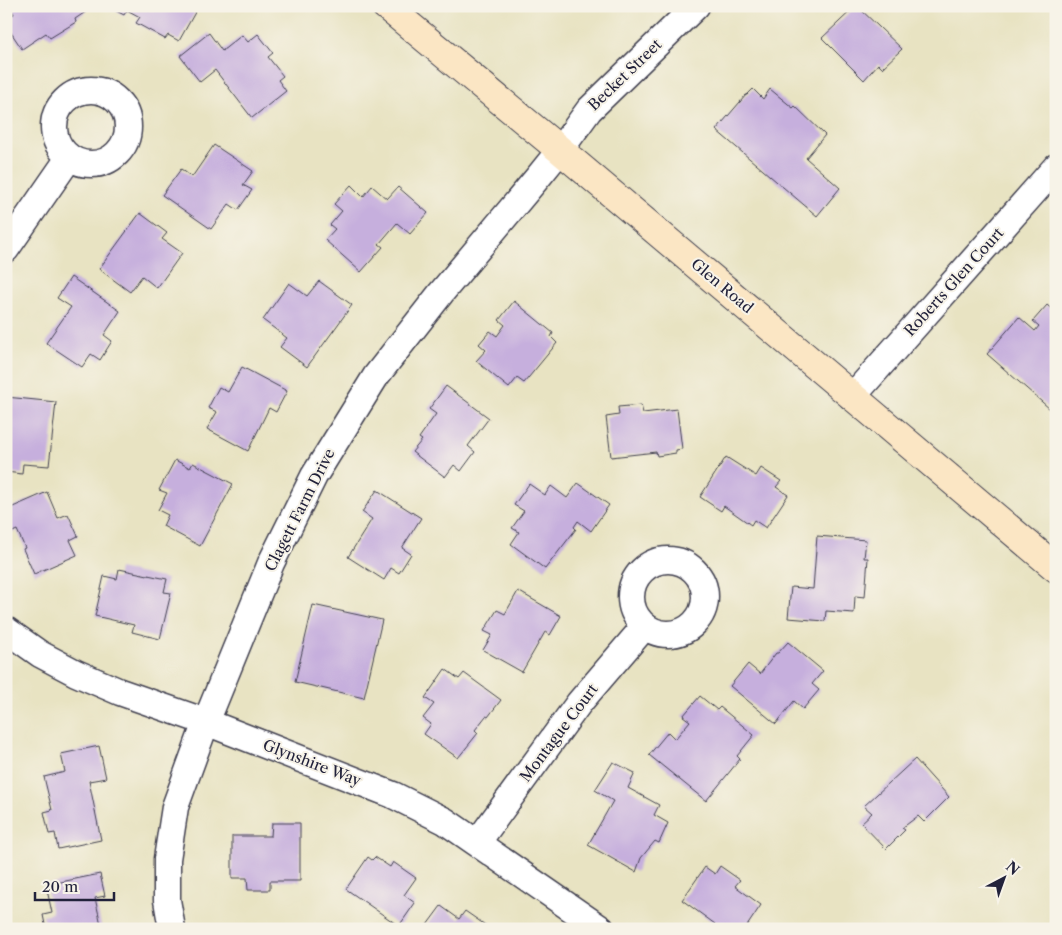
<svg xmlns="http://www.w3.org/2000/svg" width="1062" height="935" viewBox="0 0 1062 935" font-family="'Libre Caslon Text',serif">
<rect width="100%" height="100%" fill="#f7f3e8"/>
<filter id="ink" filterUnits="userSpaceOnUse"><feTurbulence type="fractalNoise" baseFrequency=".02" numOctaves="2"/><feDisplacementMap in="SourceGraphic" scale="10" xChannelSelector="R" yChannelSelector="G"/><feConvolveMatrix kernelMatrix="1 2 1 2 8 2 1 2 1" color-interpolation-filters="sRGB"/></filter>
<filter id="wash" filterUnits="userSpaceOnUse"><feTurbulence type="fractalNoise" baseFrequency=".0096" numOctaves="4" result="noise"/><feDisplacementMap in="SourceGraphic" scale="20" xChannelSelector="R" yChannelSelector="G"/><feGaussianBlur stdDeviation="1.12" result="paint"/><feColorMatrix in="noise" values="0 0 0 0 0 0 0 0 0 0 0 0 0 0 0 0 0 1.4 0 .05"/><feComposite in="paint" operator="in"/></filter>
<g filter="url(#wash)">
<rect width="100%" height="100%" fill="#e8e3c2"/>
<g id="blocks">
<path fill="#c6afdd" d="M9,6H84L87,11L75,19L76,22L50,38L46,33L22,49L6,25V19L14,14Z
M107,6H196L198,7L179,41L168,35L165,39L136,23L140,17L127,10L124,15Z
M856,6H857L902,49L882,68L878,64L864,80L822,38Z
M209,33L222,51L242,35L248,42L258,34L273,53L268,57L283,76L278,80L286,91L252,118L215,70L200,82L180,56Z
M753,89L763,99L770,89L793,108L795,106L825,135L806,158L840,188L817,216L716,130L746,95H747Z
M214,145L253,171L243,185L252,190L238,210L229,204L211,229L162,195L181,169L192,177Z
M351,185L363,197L372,186L387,199L398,187L428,213L410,234L397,223L379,244L383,247L361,272L325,240L335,229L330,225L342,211L334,204Z
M140,213L167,233L162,239L182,253L157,288L142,276L130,292L99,269Z
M71,277L120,311L104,335L112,341L100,360L91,354L82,367L46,343L71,307L57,298Z
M319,281L352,305L307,367L280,347L287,338L263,320L289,283L307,296Z
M514,301L553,333L551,337L557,343L524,383L517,378L509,388L476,361L486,350L479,344L490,331L497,336L505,325L499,320Z
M1047,305L1053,310L1056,308V402L1050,409L987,354L1019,317L1035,331L1039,326L1033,321Z
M242,367L287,391L276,412L269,408L248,451L207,429L217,412L208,408L219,387L228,392Z
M446,386L489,418L468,446L475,452L461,471L454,465L445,477L412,452L422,440L419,438L436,414L429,409Z
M6,397L56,402L49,466L23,464L22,474L6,472Z
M641,405L643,413L677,409L682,449L676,450V453L657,456L656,452L611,457L606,417L619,415L618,407Z
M726,457L756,476L761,468L781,481L776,487L788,495L766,528L754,520L751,525L724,506L721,511L700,497Z
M175,460L190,468L193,463L233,484L200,546L163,526L168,515L158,510L167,493L159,490Z
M578,483L609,505L591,531L578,521L574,527L576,529L545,569L511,544L519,532L512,528L524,511L514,505L529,484L545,495L551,486L567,498Z
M377,490L421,518L402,548L411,554L399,573L391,568L384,580L348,557L372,519L362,512Z
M47,492L58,518L68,514L78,536L70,540L77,555L34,574L23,549L25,548L17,530L6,535V510Z
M817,536L866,540L864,558H868L865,597L855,596L854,613L826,611L825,621L788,618L791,587L813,589Z
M119,569L167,579L164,592L171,593L160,639L132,632L134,625L95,616L104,576L117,579Z
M518,591L561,616L550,635L545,632L522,672L483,650L492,635L484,631L497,610L505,614Z
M313,605L382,620L364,698L295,682Z
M788,642L823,671L812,684L819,690L803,709L794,701L776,724L730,686L748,664L760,674L776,653H778Z
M445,669L459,679L464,673L501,700L488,717L486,716L475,730L478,733L458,758L424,734L431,724L423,718L434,704L425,698Z
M700,696L717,710L720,707L754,735L737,756L740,759L706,801L649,755L668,732L675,739L690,721L683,716Z
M99,746L106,778L89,781L101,840L58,849L55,833L49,834L44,812L52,810L44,777L65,772L61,754Z
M915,759L949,797L924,822L918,816L902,828L905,830L886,849L861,823L872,813L864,806Z
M613,762L635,773L628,788L659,805L654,815L668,823L659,843L655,841L641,858L636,872L588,845L613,801L595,790Z
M272,823H300V881H270V890H248L247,878H232V836H271Z
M368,857L372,860L375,857L390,867L393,862L416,878L404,895L415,903L399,926L346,889Z
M720,866L740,880L735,886L761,905L745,929H711L715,924L682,900L705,867L715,874Z
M100,874L105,896L95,898L102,929H46L43,915L52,913L46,885Z
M441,906L459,919L465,911L491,929H424Z"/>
</g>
</g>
<g filter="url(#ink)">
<use href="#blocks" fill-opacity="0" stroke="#403f4f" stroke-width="1"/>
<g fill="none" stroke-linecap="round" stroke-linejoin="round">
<g stroke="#403f4f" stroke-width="29">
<path id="street" d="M54 127a37 37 0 1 1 74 0a37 37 0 1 1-74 0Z
M6,249L69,158
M852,397L1056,167
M631 597a37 37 0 1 1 74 0a37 37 0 1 1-74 0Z
M6,630L40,654L76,673L120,692L206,722L393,795L445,821L601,929
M477,843L579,703L645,626
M172,929L167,900V859L175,807L206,722L271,563L314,476L376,376L441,293L539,176L560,150L589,110L696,6"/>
</g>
<g stroke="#403f4f" stroke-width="30">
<path id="secondary" d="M386,6L560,150L1056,568"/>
</g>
<use href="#street" stroke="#fff" stroke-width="26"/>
<use href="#secondary" stroke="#fbe6c4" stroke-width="28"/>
</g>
</g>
<g text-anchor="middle" stroke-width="4" stroke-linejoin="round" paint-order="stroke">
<g font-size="15" fill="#22223b" stroke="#f7f3e8">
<text transform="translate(625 75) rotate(-44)" y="5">Becket Street</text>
<text transform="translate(954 282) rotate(-48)" y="5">Roberts Glen Court</text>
<text transform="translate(722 286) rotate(40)" y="5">Glen Road</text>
<text transform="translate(300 510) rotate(-63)" y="5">Clagett Farm Drive</text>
<text transform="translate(559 733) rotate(-53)" y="5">Montague Court</text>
<text transform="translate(312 763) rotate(21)" y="5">Glynshire Way</text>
</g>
</g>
<rect width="1062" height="935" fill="none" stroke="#f7f3e8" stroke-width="25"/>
<g transform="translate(1004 878) rotate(41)" stroke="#f7f3e8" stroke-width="4" paint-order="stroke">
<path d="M0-4L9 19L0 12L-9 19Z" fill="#22223b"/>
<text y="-8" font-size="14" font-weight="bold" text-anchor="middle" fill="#22223b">N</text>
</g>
<path d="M35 892v8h79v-8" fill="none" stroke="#22223b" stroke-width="2.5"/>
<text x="42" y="892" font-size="15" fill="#22223b" stroke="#f7f3e8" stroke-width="4" paint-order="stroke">20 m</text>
</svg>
